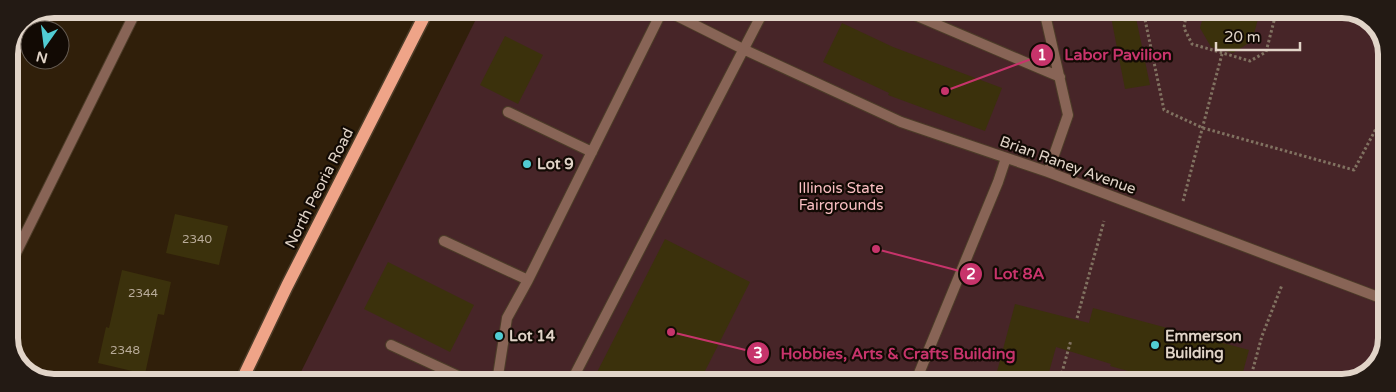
<svg xmlns="http://www.w3.org/2000/svg" width="1396" height="392" viewBox="0 0 1396 392" font-family="'Varela Round',sans-serif">
<rect width="100%" height="100%" fill="#301f0a"/>
<path fill="#472528" d="M481,9L1354,10L1376,24L1387,50L1386,350L1370,374L1343,383L296,382Z"/>
<path fill="#3b310c" d="M1205,10H1252L1258,19L1252,41L1233,53L1211,47L1200,28Z
M1135,13L1150,85L1125,89L1111,17Z
M842,23L893,47L1002,88L985,131L888,95L889,93L823,62Z
M505,36L543,55L518,104L480,85Z
M175,214L228,226L219,265L166,253Z
M665,239L750,282L699,383L592,382Z
M388,262L474,305L450,352L364,309Z
M122,270L171,282L164,315L158,314L145,374L98,363L106,327L109,328Z
M1015,304L1089,323L1093,308L1249,350L1240,383H1172L1110,366L1111,364L1056,347L1046,383H994Z"/>
<g fill="none" stroke-linecap="round" stroke-linejoin="round">
<g stroke="#4c3c28" stroke-width="12">
<path id="service" d="M663,9L743,49
M508,112L592,152
M444,241L528,280L663,9
M9,267L137,9
M391,345L471,382
M497,382L507,318L528,280"/>
</g>
<g stroke="#4c3c28" stroke-width="12">
<path id="minor" d="M903,10L1060,77
M1044,10L1068,115L1048,172
M743,49L901,122L1048,172L1386,300
M571,382L764,10
M915,383L998,182L1006,158"/>
</g>
<g stroke="#4c3c28" stroke-width="15">
<path id="primary" d="M241,382L287,286L428,9"/>
</g>
<path stroke="#817261" stroke-width="3" stroke-dasharray="2.5 2.5" stroke-linecap="butt" d="M1143,10L1164,110L1203,128L1354,170L1387,108
M1187,10L1184,28L1192,44L1250,61L1266,52L1275,17L1271,10
M1183,201L1222,54
M1077,318L1104,221
M1059,383L1071,340
M1278,383L1251,376L1262,336L1282,285"/>
<use href="#service" stroke="#886456" stroke-width="10"/>
<use href="#minor" stroke="#886456" stroke-width="10"/>
<use href="#primary" stroke="#efa488" stroke-width="12"/>
</g>
<g fill="#51ccd3" stroke="#120a04" stroke-width="2">
<circle cx="527" cy="164" r="5"/>
<circle cx="499" cy="336" r="5"/>
<circle cx="1155" cy="345" r="5"/>
</g>
<g text-anchor="middle" stroke-width="4.5" stroke-linejoin="round" paint-order="stroke">
<g font-size="12" fill="#b8ab99">
<text x="197" y="243">2340</text>
<text x="143" y="297">2344</text>
<text x="125" y="354">2348</text>
</g>
<g font-size="15" font-weight="bold" fill="#e1d4c8" stroke="#120a04" text-anchor="start">
<text x="537" y="169">Lot 9</text>
<text x="509" y="341">Lot 14</text>
<text x="1165" y="341">Emmerson<tspan x="1165" dy="17">Building</tspan></text>
</g>
<g font-size="15" fill="#e1d4c8" stroke="#120a04">
<text transform="translate(1068 165) rotate(20)" y="5">Brian Raney Avenue</text>
<text transform="translate(319 188) rotate(-63)" y="5">North Peoria Road</text>
</g>
<g font-size="15" fill="#fabfc2" stroke="#120a04">
<text x="841" y="193">Illinois State<tspan x="841" dy="17">Fairgrounds</tspan></text>
</g>
</g>
<path d="M0 0H1396V392H0ZM54 18H1342A36 36 0 0 1 1378 54V338A36 36 0 0 1 1342 374H54A36 36 0 0 1 18 338V54A36 36 0 0 1 54 18Z" fill="#231a14" fill-rule="evenodd"/>
<path fill="none" stroke="#e1d4c8" stroke-width="6" d="M54 18H1342A36 36 0 0 1 1378 54V338A36 36 0 0 1 1342 374H54A36 36 0 0 1 18 338V54A36 36 0 0 1 54 18Z"/>
<path fill="none" stroke="#c7346b" stroke-width="2" d="M945 91L1042 55M876 249L971 274M671 332L758 353"/>
<g fill="#c7346b" stroke="#120a04" stroke-width="2">
<circle cx="945" cy="91" r="5"/>
<circle cx="876" cy="249" r="5"/>
<circle cx="671" cy="332" r="5"/>
<circle cx="1042" cy="55" r="12"/>
<circle cx="971" cy="274" r="12"/>
<circle cx="758" cy="353" r="12"/>
</g>
<g font-size="15" text-anchor="middle" font-weight="bold" fill="#fff">
<text x="1042" y="60">1</text>
<text x="971" y="279">2</text>
<text x="758" y="358">3</text>
</g>
<g font-size="16" text-anchor="middle" font-weight="bold" fill="#c7346b" stroke="#120a04" stroke-width="4.5" stroke-linejoin="round" paint-order="stroke">
<text x="1118" y="60">Labor Pavilion</text>
<text x="1019" y="279">Lot 8A</text>
<text x="898" y="359">Hobbies, Arts &amp; Crafts Building</text>
</g>
<g transform="translate(45 45) rotate(194)"><circle r="24" fill="#120a04" stroke="#655b52"/>
<path d="M0-4L9 19L0 12L-9 19Z" fill="#51ccd3"/>
<text y="-8" font-size="14" font-weight="bold" text-anchor="middle" fill="#e1d4c8">N</text>
</g>
<path d="M1216 42v8h84v-8" fill="none" stroke="#e1d4c8" stroke-width="2.5"/>
<text x="1224" y="42" font-size="15" fill="#e1d4c8" stroke="#120a04" stroke-width="4" paint-order="stroke">20 m</text>
</svg>
